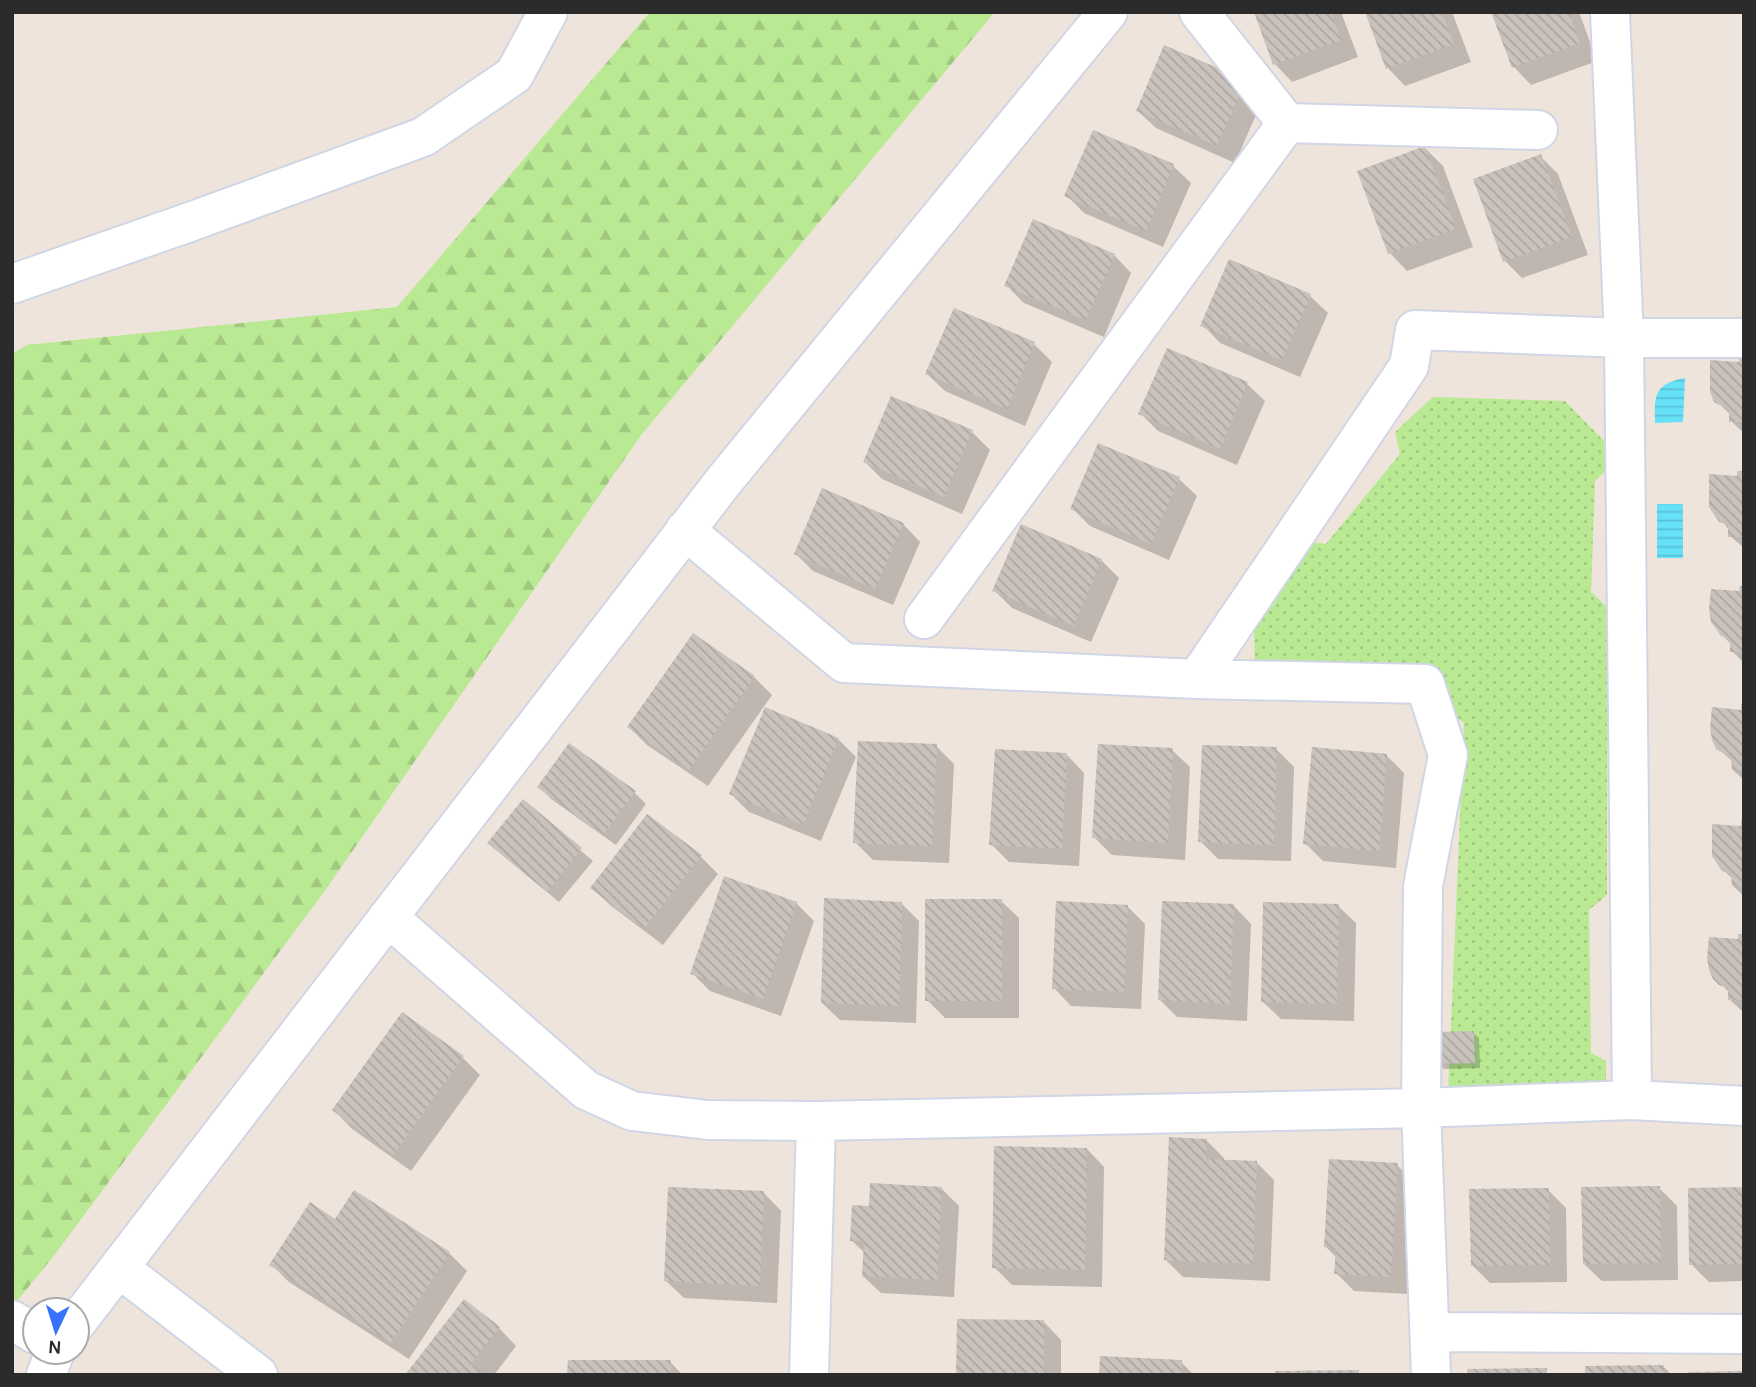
<svg xmlns="http://www.w3.org/2000/svg" width="1756" height="1387" viewBox="0 0 1756 1387" font-family="Karla,sans-serif">
<defs>
<pattern id="grass-dots" width="8" height="8" patternUnits="userSpaceOnUse" patternTransform="scale(1.75)"><rect width="8" height="8" fill="#bae993"/><path d="M2 2h.1M6 6h.1" fill="none" stroke="#a0c87f" stroke-width="1.8" stroke-linecap="round"/></pattern>
<pattern id="forest-firs" width="22" height="20" patternUnits="userSpaceOnUse" patternTransform="scale(1.75)"><rect width="22" height="20" fill="#bae993"/><path d="M5 1l3.5 6h-7zM16 11l3.5 6h-7z" fill="#a0c87f"/></pattern>
<pattern id="water-rules" width="6" height="5" patternUnits="userSpaceOnUse" patternTransform="scale(1.75)"><rect width="6" height="5" fill="#66e1f8"/><path d="M0 2.5h6" fill="none" stroke="#59c1d5"/></pattern>
<pattern id="building-back-hatch" width="6" height="6" patternUnits="userSpaceOnUse" patternTransform="scale(1.75)"><rect width="6" height="6" fill="#c9c1bb"/><path d="M-1 5l2 2M0 0l6 6M5-1l2 2" fill="none" stroke="#ada6a1"/></pattern>
</defs>
<rect width="100%" height="100%" fill="#eee4db"/>
<path fill="url(#grass-dots)" d="M1433,397L1565,401L1607,444L1606,471L1595,481L1591,592L1607,607V895L1589,910L1591,1053L1606,1061V1100L1448,1096L1464,723L1451,713L1255,676L1254,622L1305,541L1326,544L1400,454L1395,432Z"/>
<path fill="url(#forest-firs)" d="M650,12H995L642,434L324,892L53,1257L12,1307V354L27,345L397,307Z"/>
<path fill="url(#water-rules)" d="M1685,378L1683,422L1655,423C1654,394 1655,384 1685,378Z
M1657,504H1683V558H1657Z"/>
<path fill="#0003" d="M1256,12H1341L1358,57L1292,82L1275,64Z
M1367,12H1452L1471,62L1405,86L1388,68Z
M1493,12H1579L1597,61L1531,85L1514,67Z
M1165,47L1263,99L1235,163L1156,128L1138,111Z
M1425,148L1443,166L1473,247L1407,271L1390,253Z
M1540,156L1558,174L1588,255L1522,278L1505,261Z
M1173,166L1191,183L1163,247L1084,213L1066,195Z
M1114,255L1131,273L1104,337L1024,303L1006,285Z
M1310,296L1328,313L1300,377L1220,343L1203,325Z
M1034,344L1052,362L1025,426L945,391L927,374Z
M1167,350L1247,384L1265,401L1237,465L1158,431L1140,413Z
M1744,358V433L1731,421V415L1716,401L1710,380L1711,362L1740,364Z
M972,432L990,450L962,514L882,479L865,462Z
M1744,472V548L1730,536V531L1710,506L1709,494L1710,476L1739,478Z
M1179,479L1197,496L1169,560L1090,526L1072,508Z
M903,524L920,542L893,605L813,571L796,554Z
M1101,560L1119,578L1091,642L1012,608L994,590Z
M1744,587V663L1732,651V645L1717,630Z
M754,677L772,695L708,786L647,745L629,727Z
M1744,706V780L1733,770V762L1718,748L1742,712Z
M838,739L856,757L821,841L749,812L731,794Z
M936,746L954,764L949,863L873,860L855,842Z
M1276,749L1294,767L1291,861L1218,859L1200,841Z
M1172,750L1190,767L1185,860L1112,855L1094,837Z
M1067,755L1084,773L1079,866L1009,862L991,844Z
M1386,755L1404,773L1396,868L1323,861L1305,843Z
M540,787L634,792L646,804L616,845L551,799Z
M523,802L593,861L559,902L489,843Z
M1744,822V896L1733,886V879L1723,870Z
M701,857L718,874L663,945L610,905L593,888Z
M1001,901L1019,918V1018H945L927,1000Z
M796,903L814,921L781,1016L710,991L692,973Z
M901,903L919,921L916,1023L840,1020L822,1003Z
M1127,906L1145,924L1141,1009L1071,1006L1054,988Z
M1234,906L1251,924L1247,1021L1177,1017L1160,1000Z
M1338,906L1356,923L1354,1021L1281,1019L1263,1002Z
M1744,935V1011H1742L1730,1000V993L1715,978Z
M1473,1033L1479,1038L1480,1068L1444,1069L1438,1063Z
M463,1058L480,1075L411,1171L351,1128L334,1110Z
M1206,1140L1224,1158V1161L1256,1162L1274,1180L1270,1281L1183,1277L1166,1260Z
M1087,1149L1104,1167L1102,1287L1012,1285L994,1267Z
M1397,1165L1415,1183L1408,1294L1354,1291L1336,1273L1337,1258L1326,1247Z
M941,1188L959,1206L954,1297L881,1293L863,1276L865,1253L851,1240L870,1208Z
M1659,1188L1677,1206L1678,1280L1602,1281L1584,1264Z
M1744,1189V1281L1709,1282L1691,1264Z
M1548,1190L1566,1208L1567,1282L1490,1283L1473,1266Z
M354,1192L449,1253L467,1271L409,1359L289,1282L272,1265L336,1221Z
M764,1193L781,1211L777,1303L684,1298L666,1281Z
M1044,1322L1061,1340V1375H958Z
M499,1328L516,1346L494,1375H407Z
M670,1362L683,1375H569Z
M1181,1362L1194,1375H1101Z
M1663,1366L1672,1375H1587Z"/>
<path fill="url(#building-back-hatch)" d="M1254,12H1331L1341,40L1273,65Z
M1365,12H1442L1454,44L1386,69Z
M1491,12H1569L1580,43L1512,68Z
M1164,45L1246,80L1217,146L1136,111Z
M1093,130L1174,164L1146,231L1064,196Z
M1425,146L1456,229L1388,254L1357,171Z
M1541,154L1572,237L1503,262L1473,179Z
M1033,219L1115,254L1086,320L1004,286Z
M1229,259L1311,294L1282,360L1200,326Z
M954,308L1035,342L1007,409L925,374Z
M1167,348L1248,382L1220,449L1138,414Z
M1739,356H1744V422H1729V410L1714,402L1710,392V360L1739,362Z
M891,396L973,430L944,497L863,462Z
M1098,443L1180,477L1151,544L1070,509Z
M1737,471H1744V537H1728V525L1719,522L1709,507V474L1737,476Z
M822,488L904,523L875,589L794,554Z
M1021,524L1102,559L1074,626L992,591Z
M1740,586H1744V652H1730V640L1721,636L1711,622L1709,609L1711,589L1739,591Z
M693,633L755,676L689,770L627,727Z
M1741,704H1744V771L1732,770L1731,758L1716,749L1712,740L1710,728L1712,707L1741,710Z
M765,707L839,738L803,825L729,794Z
M858,741L937,744L932,846L853,843Z
M569,743L636,791L603,835L537,787Z
M1098,744L1173,748L1168,843L1092,838Z
M1202,745L1277,747L1274,845L1198,842Z
M1312,747L1387,754L1379,851L1303,844Z
M995,749L1067,753L1062,849L989,845Z
M523,799L582,848L547,892L487,843Z
M647,814L702,855L644,929L590,888Z
M1741,820H1744V887L1732,886L1731,874L1722,871L1712,856V824L1741,826Z
M724,876L797,902L763,999L690,974Z
M824,898L902,902L899,1006L821,1003Z
M925,899H1002V1001H925Z
M1056,901L1128,905L1124,992L1052,989Z
M1162,901L1234,904L1230,1004L1158,1000Z
M1263,902L1339,904L1337,1004L1261,1002Z
M1738,934H1744V1000H1728V988L1719,985L1713,979L1709,970L1707,958L1709,937L1738,939Z
M402,1012L464,1056L393,1155L332,1110Z
M1474,1031L1475,1063L1436,1064V1032Z
M1169,1137L1207,1139L1206,1159L1257,1161L1253,1264L1164,1260Z
M994,1146L1087,1148L1085,1270L992,1268Z
M1329,1159L1398,1163L1391,1277L1334,1274L1336,1248L1324,1247Z
M870,1183L942,1187L937,1280L862,1276L864,1241H850L852,1205L869,1206Z
M1660,1186L1661,1263L1583,1264L1581,1187Z
M668,1187L764,1191L760,1286L664,1281Z
M1744,1187V1264L1689,1265L1688,1188Z
M1549,1188L1550,1265L1471,1266L1469,1189Z
M354,1190L450,1252L391,1343L269,1265L310,1202L335,1219Z
M464,1299L500,1327L471,1364L485,1375H405Z
M957,1319L1044,1320V1375H956Z
M1100,1356L1182,1360L1181,1375H1099Z
M568,1360H671V1375H567Z
M1664,1365V1375H1585V1366Z
M1547,1368V1375H1468L1467,1369Z
M1359,1370V1375H1275V1371Z
M1744,1371V1375H1688V1372Z"/>
<g fill="none" stroke-linecap="round" stroke-linejoin="round">
<g stroke="#d0d6e5" stroke-width="42">
<path id="minor" d="M1199,12L1287,123L1538,130
M1610,12L1624,338L1632,1100
M12,284L187,223L423,137L514,75L548,12
M685,530L844,663L1197,679L1409,366L1415,330L1624,338H1744
M924,619L1287,123
M1197,679L1425,684L1448,755L1423,886L1421,1108L1431,1375
M388,917L586,1090L632,1111L708,1120L816,1121L1421,1108L1632,1100L1744,1106
M119,1268L258,1375
M12,1320L35,1334
M77,1322L723,482L1108,12
M1431,1332L1744,1334
M46,1375L55,1352
M809,1375L816,1121"/>
</g>
<use href="#minor" stroke="#fff" stroke-width="38"/>
</g>
<rect width="1756" height="1387" fill="none" stroke="#2b2b2b" stroke-width="28"/>
<g transform="translate(56 1331) rotate(184)"><circle r="33" fill="#ffffff" stroke="#aaaaaa" stroke-width="2"/>
<path d="M0-5L12 26L0 18L-12 26Z" fill="#3772ff"/>
<text y="-10" font-size="19" font-weight="bold" text-anchor="middle" fill="#2b2b2b">N</text>
</g>
</svg>
